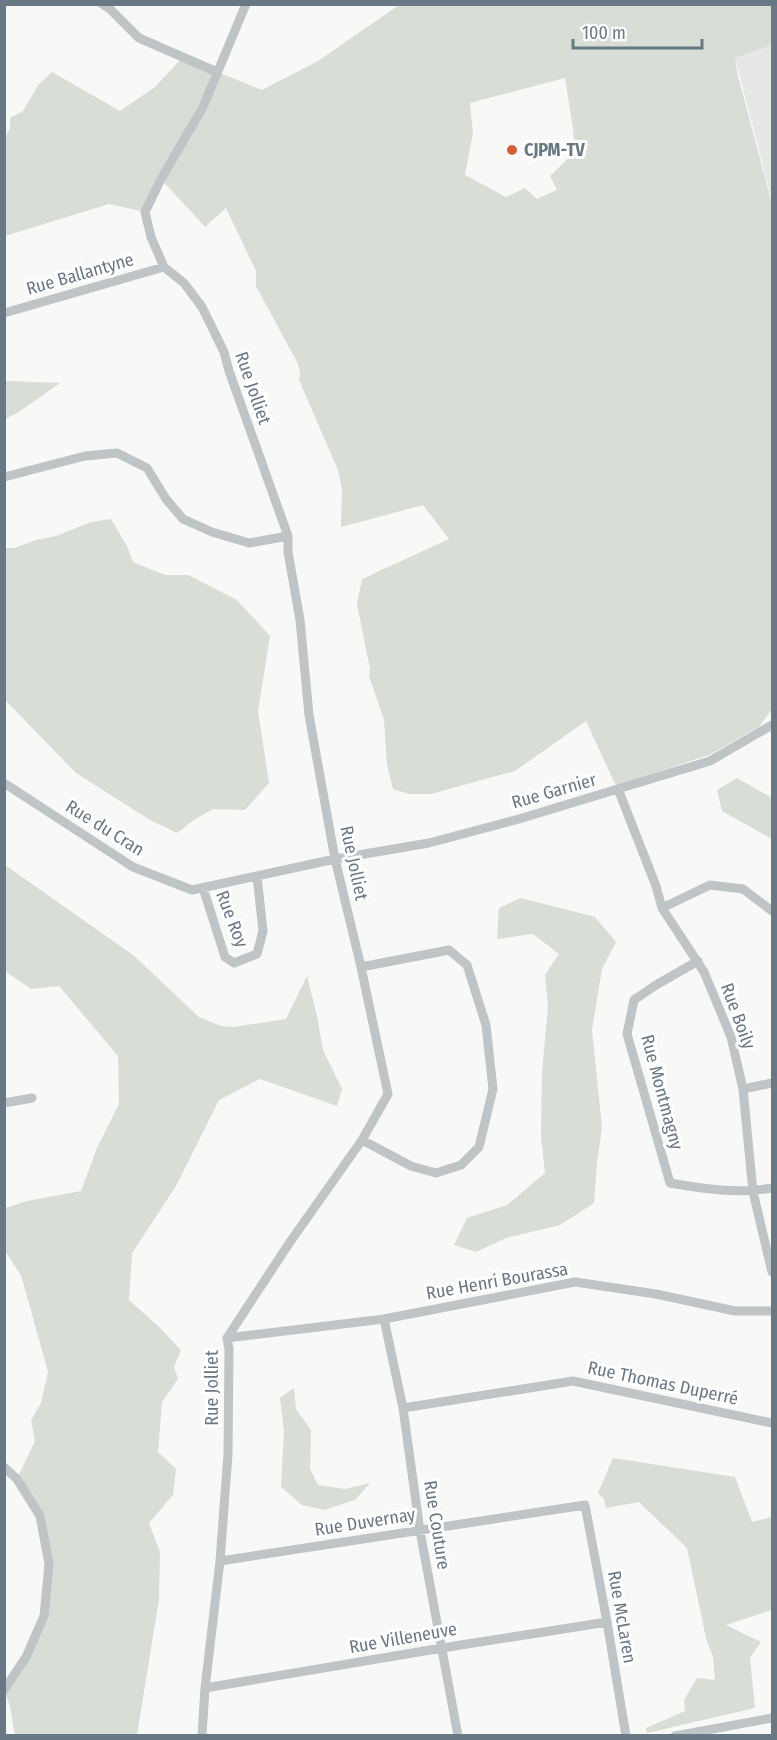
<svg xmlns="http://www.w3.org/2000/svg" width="777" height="1740" viewBox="0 0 777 1740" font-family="'Fira Sans Condensed',sans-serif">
<rect width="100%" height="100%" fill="#f8f8f6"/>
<path fill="#e6e7e7" d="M772,45V201L735,58Z"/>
<path fill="#d8ddd5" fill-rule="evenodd" d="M399,5H772V45L735,58L738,76L772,204V709L759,727L709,755L616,786L586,721L515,771L431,794H409L393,789L387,764L384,720L369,676L370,669L357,604L362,579L449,539L423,505L341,527L342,489L338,470L299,380L300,373L298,364L256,286V271L226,208L205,227L161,179L145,212L109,204L5,236L4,140L10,128V118L23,111L39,84L52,72L120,111L155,87L182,58L262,90L318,61ZM565,78L573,129L575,152L550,176L557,190L537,199L525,188L506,197L465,175L473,133L470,103Z
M9,381L60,383L19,412L5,419V382Z
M111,519L127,546L133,562L165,575H188L237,600L270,636L258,711L269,783L245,810L213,809L194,820L177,833L150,820L76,773L5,700V548H15L36,540L56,536L91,522Z
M737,778L772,798V839L722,811L717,790Z
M5,865L133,955L199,1017L221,1026L234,1027L286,1019L307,976L317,1016L323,1050L342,1089L337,1106L260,1079L219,1100L176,1186L132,1253L129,1300L159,1327L181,1350L174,1367L178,1379L162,1402L158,1452L176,1469L173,1495L149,1523L160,1552L159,1599L137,1735H15C12,1722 12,1705 5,1694L44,1616L49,1564L40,1516L17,1479L35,1441L31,1420L41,1403L48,1372L21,1275L5,1251V1208L27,1201L81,1191L97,1148L119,1104L118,1056L59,986L31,989L5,971Z
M521,898L595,917L616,942L602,969L592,1030L602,1127L597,1163L594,1203L560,1225L506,1238L476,1252L454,1245L467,1218L507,1205L545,1173L541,1137L542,1072L548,1007L545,975L559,954L533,934L497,939L499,908Z
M294,1388L296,1409L311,1430L310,1469L318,1485L345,1489L370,1483L355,1500L324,1510L302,1505L281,1487L284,1431L280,1398Z
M613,1458L735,1477L752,1522L772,1517V1610L726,1625L761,1642L750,1658L755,1708L647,1733L646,1728L685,1711L684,1700L697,1678L715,1680L713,1657L706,1638L687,1548L639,1502L606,1508L604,1499L598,1493Z"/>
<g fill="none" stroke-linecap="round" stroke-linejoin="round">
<path stroke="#bfc4c7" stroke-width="9" d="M102,4L110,9L139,38L217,72
M4,313L164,267
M4,477L85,456L117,453L147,468L166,499L183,519L212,532L249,543L288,536
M4,783L133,867L192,890L335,859L429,843L519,819L710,761L772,725
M618,789L656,886L662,908L704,972L731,1037L743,1089L753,1192L772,1272
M203,888L225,957L234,963L257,954L263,931L257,876
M662,908L710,885L743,889L772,911
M698,961L656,985L634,1000L627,1034L670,1183C704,1189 738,1194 772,1188
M361,967L449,950L467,965L486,1025L493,1089L479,1147L461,1165L436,1173L411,1166L362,1140
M743,1089L772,1083
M4,1103L32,1098
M384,1319L403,1408L420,1531L458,1736
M227,1338L384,1319L575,1282L656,1294L735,1311H772
M403,1408L573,1381L772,1423
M4,1467L17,1479L40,1516L49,1564L44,1616L26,1657L4,1690
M220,1561L585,1505L607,1622L626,1736
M205,1688L442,1648L607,1622
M202,1736L205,1688L220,1561L228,1454L229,1349L227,1338L290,1242L362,1140L388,1094L361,967L335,859L309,715L300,620L288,552V536L229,371L224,352L202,307L184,283L164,267L151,237L145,212L161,179L203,107L246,4
M675,1736L772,1718"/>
</g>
<circle fill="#da5c34" stroke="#fff" stroke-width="2" cx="512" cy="150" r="6"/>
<g text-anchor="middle" stroke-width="6" stroke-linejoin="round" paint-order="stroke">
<g font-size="18" font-weight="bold" fill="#697885" stroke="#fff" text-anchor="start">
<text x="524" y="156">CJPM-TV</text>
</g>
<g font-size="18" fill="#697885" stroke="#fff">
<text transform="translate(80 274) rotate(-16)" y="6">Rue Ballantyne</text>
<text transform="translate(253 388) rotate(71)" y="6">Rue Jolliet</text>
<text transform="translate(554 791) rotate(-16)" y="6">Rue Garnier</text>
<text transform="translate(105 828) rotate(32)" y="6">Rue du Cran</text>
<text transform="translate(354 863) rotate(78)" y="6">Rue Jolliet</text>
<text transform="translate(232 919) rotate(69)" y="6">Rue Roy</text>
<text transform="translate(738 1016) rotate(70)" y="6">Rue Boily</text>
<text transform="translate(662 1092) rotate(75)" y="6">Rue Montmagny</text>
<text transform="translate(497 1281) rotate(-10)" y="6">Rue Henri Bourassa</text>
<text transform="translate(663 1383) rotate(12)" y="6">Rue Thomas Duperré</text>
<text transform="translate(212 1388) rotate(-90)" y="6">Rue Jolliet</text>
<text transform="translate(365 1522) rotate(-9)" y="6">Rue Duvernay</text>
<text transform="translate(437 1525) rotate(81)" y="6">Rue Couture</text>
<text transform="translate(622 1617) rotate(80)" y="6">Rue McLaren</text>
<text transform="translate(403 1638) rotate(-10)" y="6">Rue Villeneuve</text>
</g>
</g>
<rect width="777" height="1740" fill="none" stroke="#697885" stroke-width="12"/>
<path d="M573 39v9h129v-9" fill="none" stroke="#697885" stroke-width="3"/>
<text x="582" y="39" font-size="18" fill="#697885" stroke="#ffffff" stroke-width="4.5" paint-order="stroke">100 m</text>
</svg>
